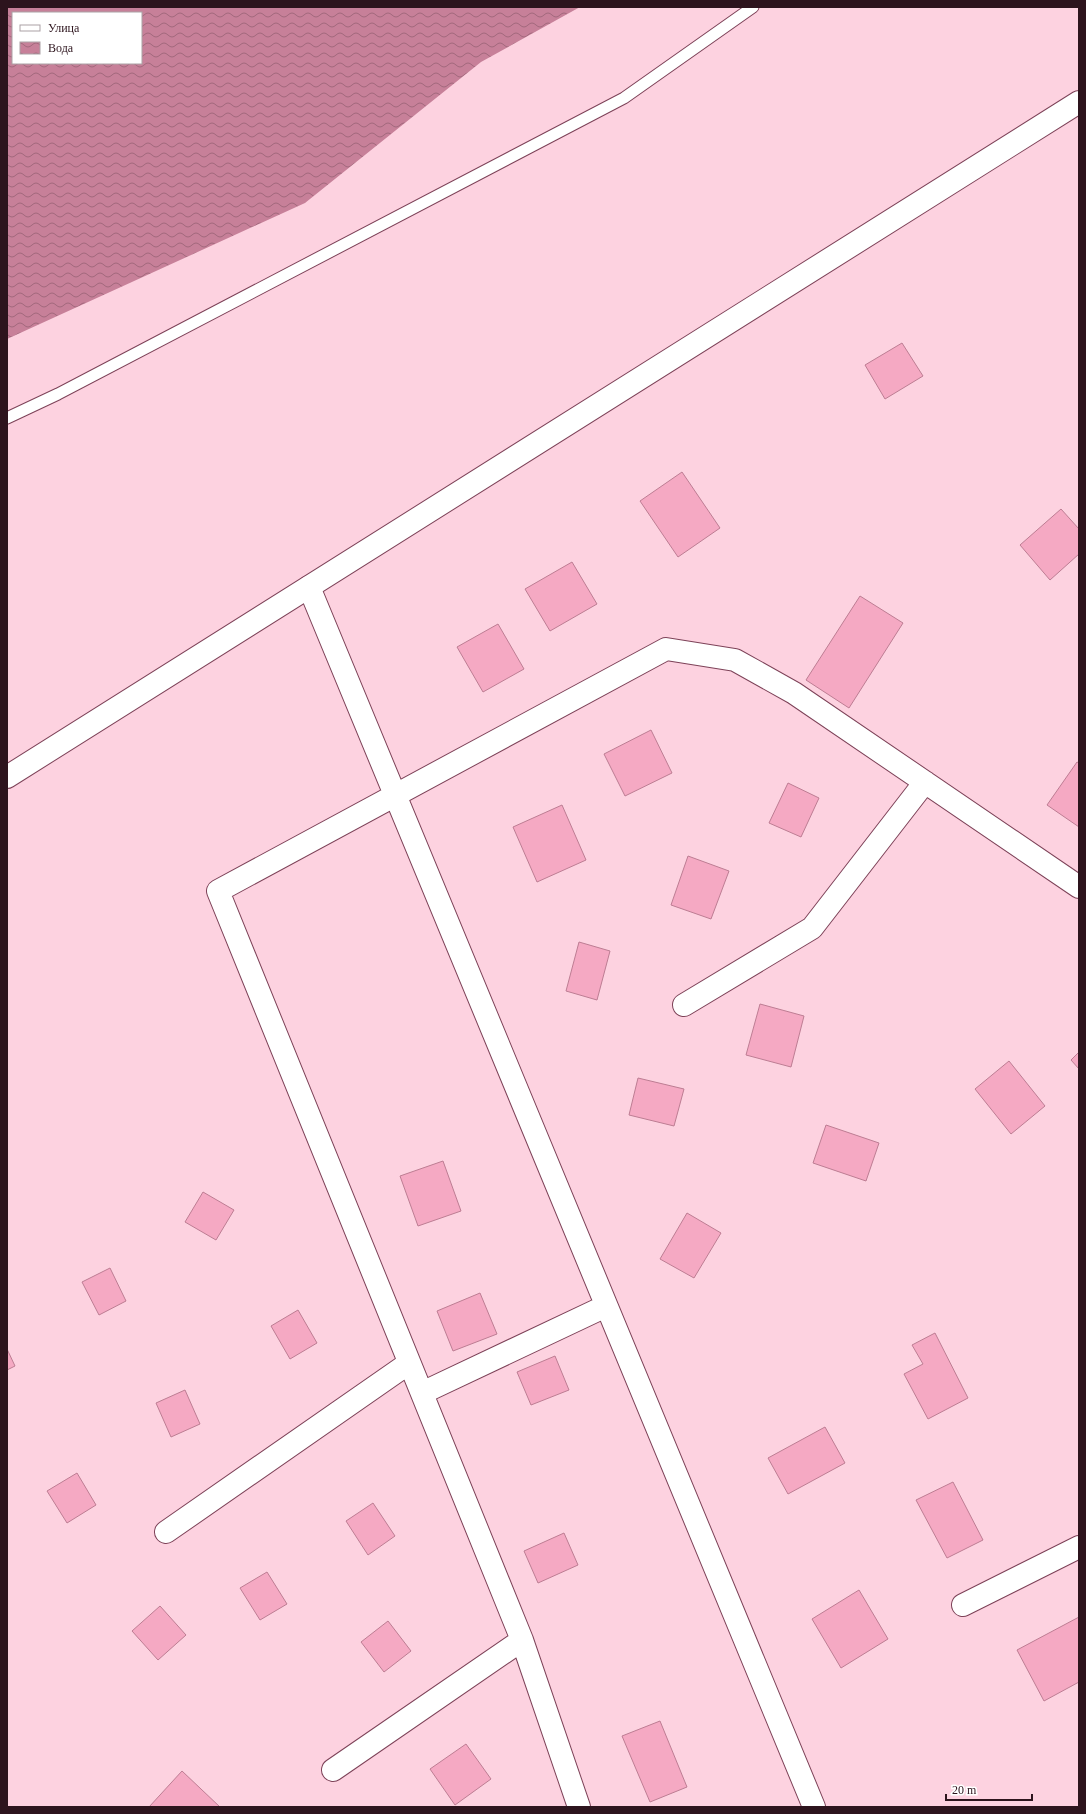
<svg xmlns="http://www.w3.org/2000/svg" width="1086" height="1814" viewBox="0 0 1086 1814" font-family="Georgia,serif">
<defs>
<pattern id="water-waves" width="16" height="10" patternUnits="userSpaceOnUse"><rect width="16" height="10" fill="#c78099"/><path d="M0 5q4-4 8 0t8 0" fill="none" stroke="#a2687c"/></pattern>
</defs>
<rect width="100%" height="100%" fill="#fdd2e0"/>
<path fill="url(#water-waves)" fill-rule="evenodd" d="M7,7H580L481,62L305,203L7,339ZM13,13H141V63H13Z"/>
<path fill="#f5a9c3" stroke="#bd7d93" d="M902,343L923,376L885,399L865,365Z
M682,472L720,528L678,557L640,501Z
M1061,509L1079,529V554L1050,580L1020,545Z
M572,562L597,604L550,631L525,589Z
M860,596L903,623L849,708L806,680Z
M498,624L524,669L483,692L457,647Z
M651,730L672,773L625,796L604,754Z
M1077,762L1079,763V827L1047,805Z
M788,783L819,798L801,837L769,823Z
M562,805L586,860L537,882L513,827Z
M688,856L729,871L711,919L671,905Z
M579,942L610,951L597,1000L566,991Z
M760,1004L804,1016L791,1067L746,1055Z
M1079,1052V1069L1071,1060Z
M1009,1061L1045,1106L1011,1134L975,1089Z
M638,1078L684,1089L674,1126L629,1115Z
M826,1125L879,1143L866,1181L813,1163Z
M443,1161L461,1211L418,1226L400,1176Z
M203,1192L234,1210L216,1240L185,1222Z
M687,1213L721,1233L694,1278L660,1259Z
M110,1268L126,1301L99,1315L82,1282Z
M480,1293L497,1334L453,1351L437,1311Z
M298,1310L317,1343L290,1359L271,1326Z
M935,1333L968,1398L928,1419L904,1374L923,1364L912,1345Z
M7,1349L15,1366L7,1370Z
M555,1356L569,1390L531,1405L517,1372Z
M185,1390L200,1424L171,1437L156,1403Z
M825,1427L845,1463L788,1494L768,1458Z
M77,1473L96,1505L67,1523L47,1491Z
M953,1482L983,1540L947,1558L916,1500Z
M373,1503L395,1536L368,1555L346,1521Z
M564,1533L578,1565L538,1583L524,1551Z
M267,1572L287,1604L260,1620L240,1588Z
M859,1590L888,1639L841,1668L812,1619Z
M160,1606L186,1635L158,1660L132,1631Z
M1079,1617V1682L1044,1701L1017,1650Z
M388,1621L411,1651L384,1672L361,1642Z
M660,1721L687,1787L650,1802L622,1736Z
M466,1744L491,1779L455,1805L430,1769Z
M182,1771L220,1807H149Z"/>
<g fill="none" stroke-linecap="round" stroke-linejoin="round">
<g stroke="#7d4258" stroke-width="13">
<path id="service" d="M7,418L58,394L624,98L753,7"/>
</g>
<g stroke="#7d4258" stroke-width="24">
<path id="minor" d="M309,587L814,1807
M684,1005L812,928L925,782
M422,1393L606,1306
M166,1532L409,1363
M963,1605L1079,1547
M333,1770L522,1640
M579,1807L522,1640L218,891L666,649L735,660L794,693L1079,887"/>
</g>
<g stroke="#7d4258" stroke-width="24">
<path id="tertiary" d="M7,777L1079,102"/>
</g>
<use href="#service" stroke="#fff" stroke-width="11"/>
<use href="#minor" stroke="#fff" stroke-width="22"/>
<use href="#tertiary" stroke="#fff" stroke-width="22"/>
</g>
<rect width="1086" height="1814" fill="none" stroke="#2d141d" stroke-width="16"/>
<rect x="12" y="12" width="130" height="52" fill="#ffffff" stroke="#aba1a5"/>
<rect x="20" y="25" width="20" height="6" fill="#ffffff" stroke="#aba1a5"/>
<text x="48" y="32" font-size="12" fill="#2d141d">Улица</text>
<rect x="20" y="42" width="20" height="12" fill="url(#water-waves)" stroke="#aba1a5"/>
<text x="48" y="52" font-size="12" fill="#2d141d">Вода</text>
<path d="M946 1794v6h86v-6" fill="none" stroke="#2d141d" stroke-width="2"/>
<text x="952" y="1794" font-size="12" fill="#2d141d" stroke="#ffffff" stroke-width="3" paint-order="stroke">20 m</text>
</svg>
